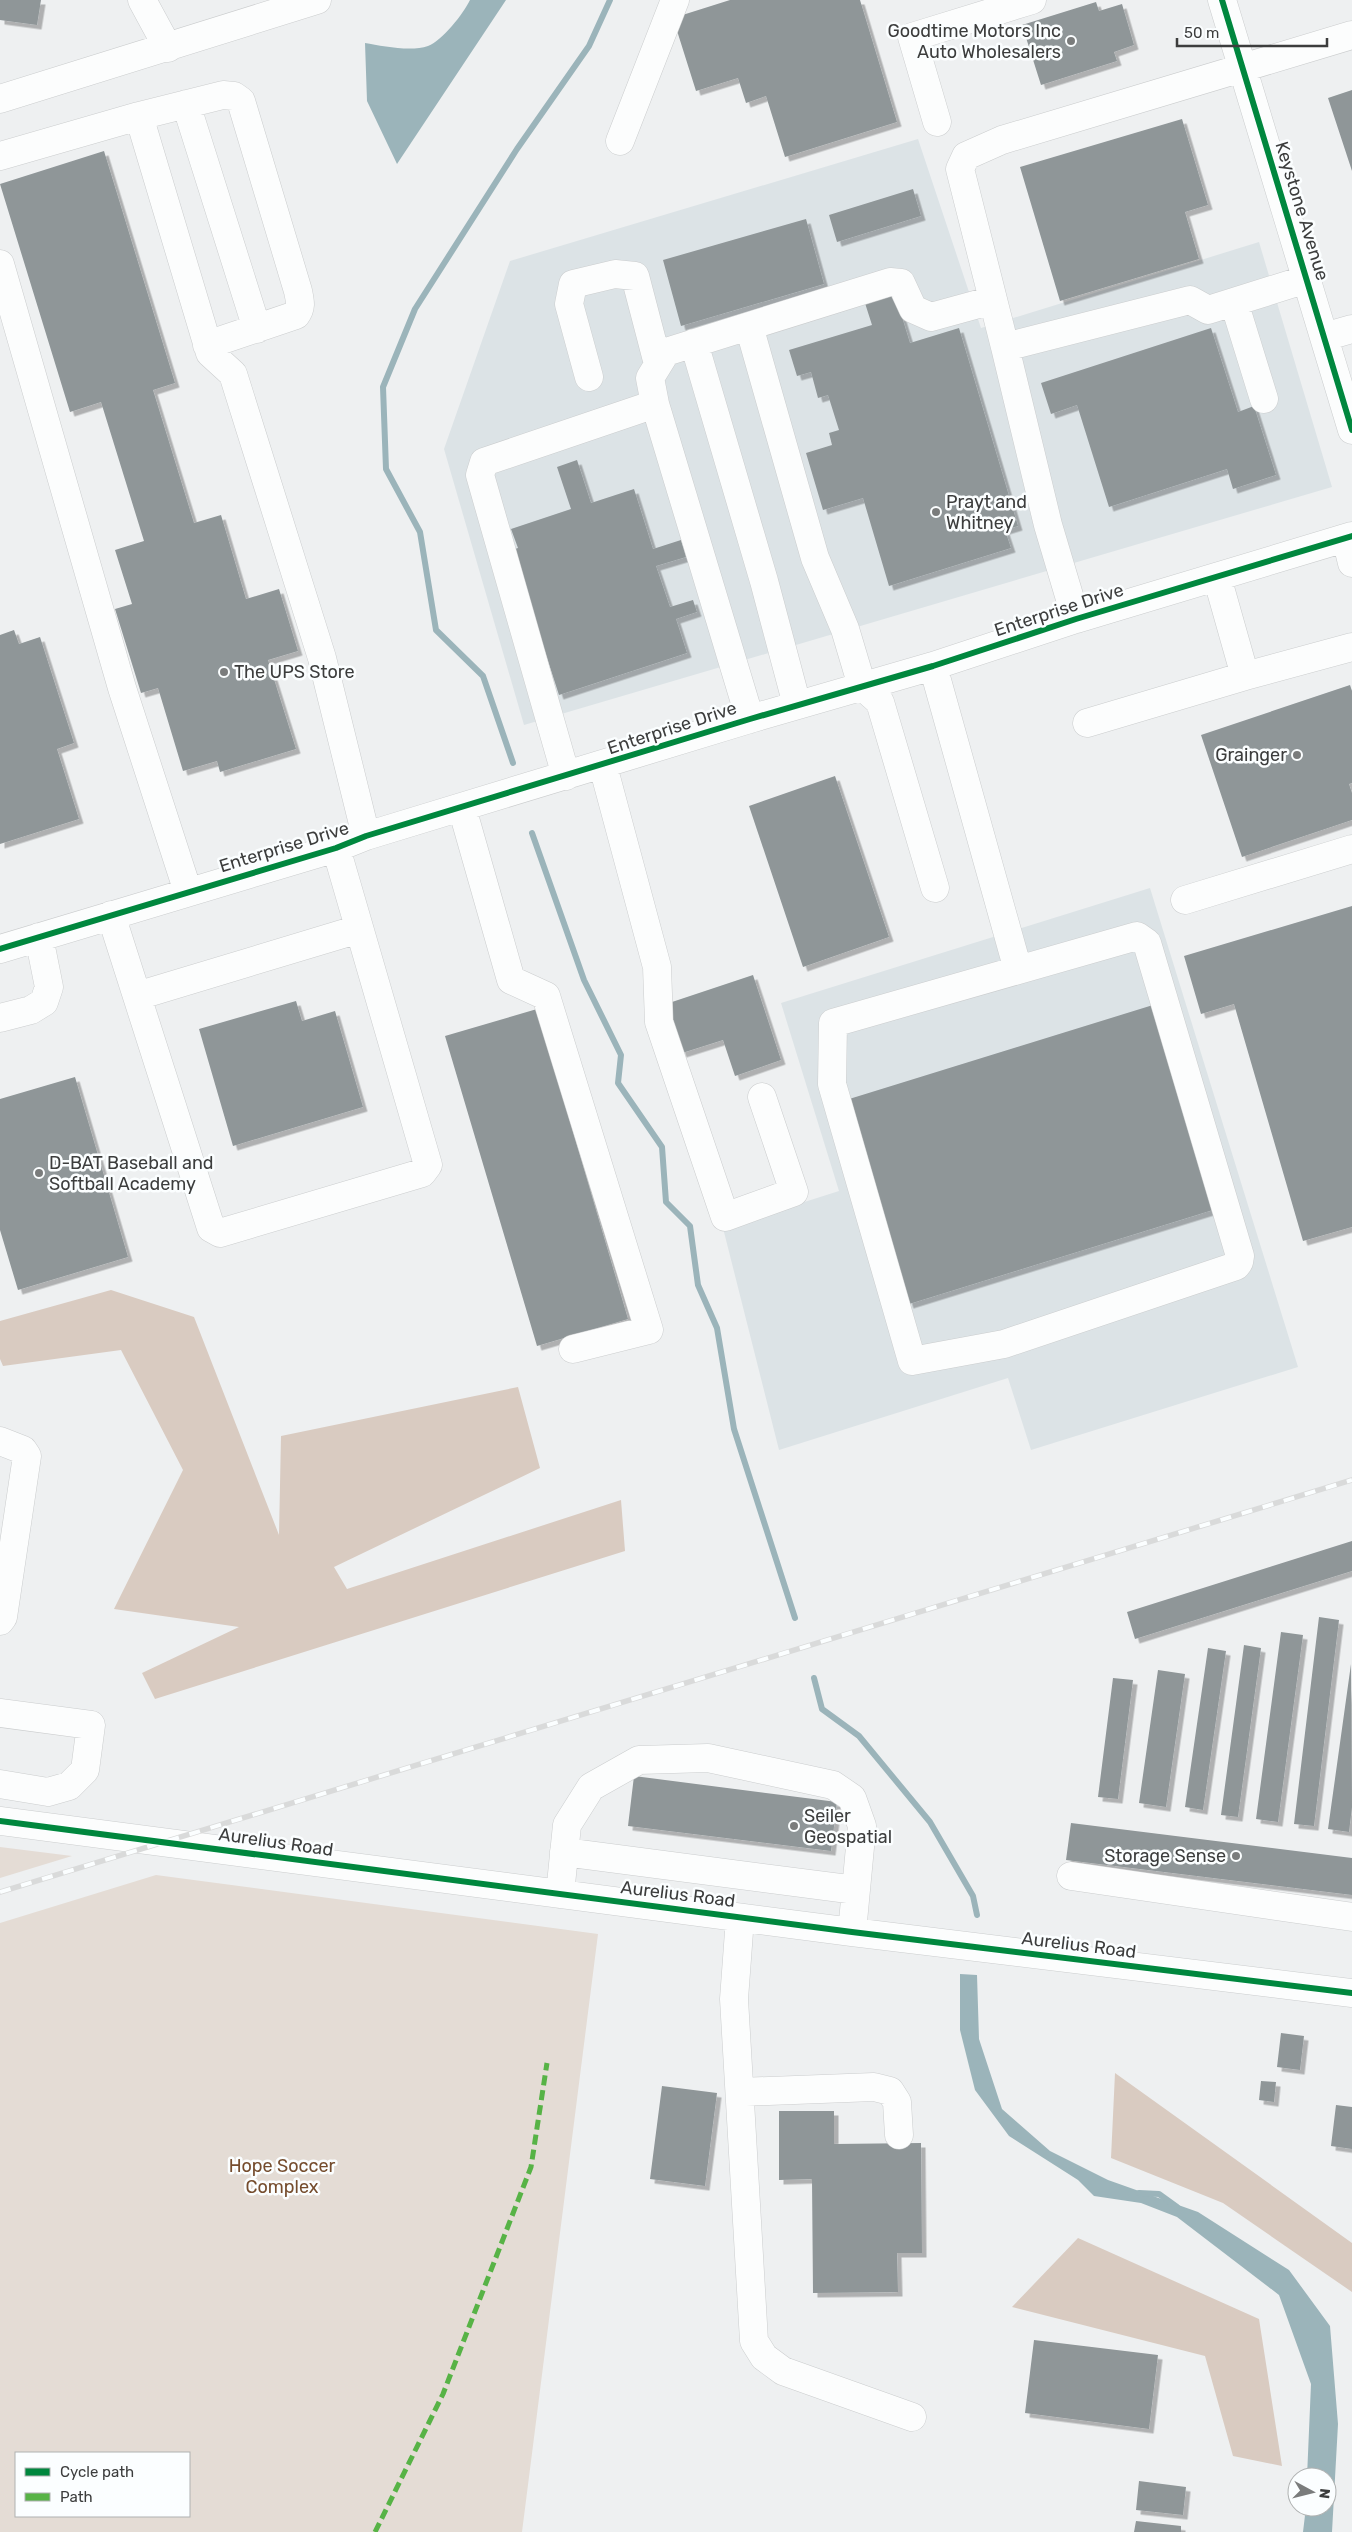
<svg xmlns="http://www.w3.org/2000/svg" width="1352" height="2532" viewBox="0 0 1352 2532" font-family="Rubik,sans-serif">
<defs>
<filter id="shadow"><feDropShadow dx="4.5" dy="4.5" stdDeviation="0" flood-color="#0004"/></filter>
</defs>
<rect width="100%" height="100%" fill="#eef0f1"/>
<path fill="#dce3e6" d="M918,139L981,328L1259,242L1332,487L524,725L444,449L510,261Z
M1150,888L1298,1367L1031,1450L1008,1378L779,1450L723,1228L839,1191L781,1003Z"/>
<path fill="#e4dcd5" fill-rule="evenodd" d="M0,1847L72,1856L0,1878Z
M156,1875L598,1934L522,2532H0V1923ZM16,2453H189V2516H16Z"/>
<path fill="#d9cbc1" d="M111,1290L194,1317L279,1535L281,1436L518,1387L540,1468L334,1567L347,1589L621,1500L625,1551L155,1699L142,1673L239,1627L114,1609L183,1470L121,1350L3,1366L0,1359V1321Z
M1115,2073L1352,2243V2292L1223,2203L1111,2158Z
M1078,2238L1259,2319L1282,2466L1233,2456L1205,2356L1012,2307Z"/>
<path fill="#9bb4ba" d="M470,0H506L397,164L367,101L365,43C382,46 411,52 428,46C443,40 463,14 470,0Z
M960,1974L977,1975L979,2039L1002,2109L1050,2151L1108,2180L1198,2212L1289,2270L1330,2326L1338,2424L1332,2532H1303L1306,2507H1327V2477H1307L1311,2384L1279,2295L1177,2217L1141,2203L1094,2196L1078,2180L1009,2136L975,2090L960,2030Z"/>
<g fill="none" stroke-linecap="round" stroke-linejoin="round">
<path stroke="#9bb4ba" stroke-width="6" d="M513,763L483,676L436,630L420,532L386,469L383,387L415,309L517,149L589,46L610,0
M532,833L584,980L621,1055L618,1083L662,1147L666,1202L690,1226L698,1285L717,1328L734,1429L795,1618
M814,1678L822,1709L859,1736L930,1822L973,1896L977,1915
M1139,2193L1159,2194L1177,2207"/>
</g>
<path fill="#8f9698" filter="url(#shadow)" d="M0,0H41L37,25L0,20Z
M730,0H860L897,122L785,157L766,96L746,103L738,78L696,91L673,18Z
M1096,2L1099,11L1122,4L1134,45L1114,52L1117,61L1041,85L1022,25Z
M1352,90V171L1328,98Z
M1182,119L1208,205L1185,212L1199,259L1060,301L1020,167Z
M104,151L175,383L153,390L194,523L221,515L246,599L279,589L298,651L268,660L296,749L220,772L217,761L183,771L158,688L141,693L115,609L132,604L115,550L144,541L101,402L70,412L0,184Z
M913,189L921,216L837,242L829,215Z
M806,219L824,284L681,326L663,260Z
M894,291L910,343L959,328L1018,526L1005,530L1011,548L889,586L863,498L823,510L806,453L832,445L829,433L839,430L828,395L818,398L811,372L797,376L789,350L872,325L864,300Z
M1211,328L1238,412L1254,406L1276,475L1233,489L1227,469L1109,507L1077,405L1051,414L1041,383Z
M577,460L591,503L634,489L653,549L681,540L686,557L656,566L670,607L693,600L697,612L676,619L687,653L559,695L512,550L518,548L511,529L571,509L557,467Z
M14,630L19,644L40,637L74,743L57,749L79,819L0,844V635Z
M1350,685L1352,691V783L1349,784L1352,793V820L1242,857L1201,735Z
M835,776L889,937L803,967L749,806Z
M1352,906V1227L1303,1241L1234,1004L1201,1014L1184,956Z
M753,975L781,1060L735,1076L723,1040L682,1053L666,1004Z
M296,1001L302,1021L335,1011L363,1107L233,1146L199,1029Z
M1153,1005L1216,1209L909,1304L846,1100Z
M537,1009L628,1319L537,1346L445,1036Z
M75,1077L128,1257L18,1290L0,1230V1099Z
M1352,1541V1571L1135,1639L1127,1612Z
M1319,1617L1339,1620L1314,1826L1294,1824Z
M1281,1632L1303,1635L1278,1822L1256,1819Z
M1244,1645L1261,1648L1238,1817L1221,1815Z
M1208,1648L1226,1651L1203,1810L1185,1807Z
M1351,1664L1352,1807L1349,1832L1328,1829Z
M1158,1670L1185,1674L1166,1807L1139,1803Z
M1113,1678L1133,1680L1118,1799L1098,1797Z
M634,1776L837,1802L831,1851L628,1826Z
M1071,1823L1352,1858V1895L1066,1860Z
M1281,2033L1304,2036L1300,2070L1277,2067Z
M1261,2081L1276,2082L1274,2102L1259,2100Z
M662,2086L717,2093L705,2186L650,2179Z
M1336,2105L1352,2107V2149L1331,2146Z
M779,2111H834V2144L921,2143L922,2253H897L898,2292L813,2293L812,2179L779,2180Z
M1034,2340L1158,2355L1149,2429L1025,2413Z
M1139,2481L1186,2487L1183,2515L1136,2510Z
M1136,2521L1181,2526V2532H1134Z"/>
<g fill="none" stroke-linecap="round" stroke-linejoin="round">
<g stroke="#cbcdce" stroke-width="29">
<path id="minor" d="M142,0L168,48
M1222,0L1352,430
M0,99L317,0
M186,104L257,329
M139,116L223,95L234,96L241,101L298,291C300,301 302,307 296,315L207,345
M937,122L912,37L1032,0
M620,141L675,0
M0,156L139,116L210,353L233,374L322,658L366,836
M0,264L122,688L188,892
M1234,302L1264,399
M749,326L666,352L650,378L655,404L750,719
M1324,337L1352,329
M694,343L764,581L797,705
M1005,347L960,169L966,156L1002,140L1352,35
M589,377L569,304L573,284L615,274L635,276L658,364
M1346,538L1352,563
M1217,577L1245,676L1352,647
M1076,619L1048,525L1005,347L1190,300L1208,310L1307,279
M933,666L1018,970
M1087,723L1245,676
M603,766L657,967L659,1022L725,1217L794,1192L762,1097
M566,776L480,475L484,462L655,404
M462,808L511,980L546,996L649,1330L573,1349
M935,888L880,702L862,686L845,629L815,558L749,326L890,282L901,283L913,309L931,317L993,300
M1185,900L1352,849
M111,915L211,1228L220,1233L422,1173L428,1165L336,848
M1137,936L1147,943L1240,1256L1239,1262L1236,1266L1004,1344L912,1361L832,1084L833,1023Z
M0,949L336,848L366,836L750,719L933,666L1076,619L1352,536
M137,996L359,929
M0,1018L31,1010L44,1002L49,987L39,937
M0,1441L23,1450L27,1456L3,1617L0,1621
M0,1713L91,1725L85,1770L69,1786L48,1792L0,1784
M0,1821L852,1932L1352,1993
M564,1852L856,1890
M1071,1876L1352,1917
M560,1894L567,1825L591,1787L639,1760L708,1758L833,1785L852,1798L862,1826L852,1932
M740,1918L734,1999L754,2341L764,2357L783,2371L912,2417
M740,2092L874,2087L890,2091L897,2102L899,2135"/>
</g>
<use href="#minor" stroke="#fcfdfd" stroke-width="28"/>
<g stroke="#d9dada" stroke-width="5.5">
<path id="rail" d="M0,1892L1352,1480"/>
</g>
<use href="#rail" stroke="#fbfeff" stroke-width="4" stroke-dasharray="11" stroke-linecap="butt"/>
<path stroke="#57b346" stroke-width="5" stroke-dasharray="10 5" stroke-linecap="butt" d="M375,2532L443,2394L531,2167L547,2063"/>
<g stroke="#fbfeff" stroke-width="9">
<path id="cycleway" d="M1222,0L1352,430
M0,949L336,848L366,836L750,719L933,666L1076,619L1352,536
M0,1821L852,1932L1352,1993"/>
</g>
<use href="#cycleway" stroke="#00873e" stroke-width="6"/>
</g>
<g fill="#7a7c7c" stroke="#fbfeff" stroke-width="2">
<circle cx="1071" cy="41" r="5"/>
<circle cx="936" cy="512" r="5"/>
<circle cx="224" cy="672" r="5"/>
<circle cx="1297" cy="755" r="5"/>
<circle cx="39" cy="1173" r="5"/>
<circle cx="794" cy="1826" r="5"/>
<circle cx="1236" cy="1856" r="5"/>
</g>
<g text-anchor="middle" stroke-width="5" stroke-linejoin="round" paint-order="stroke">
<g font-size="18" fill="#3c3d3d" stroke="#fbfeff" text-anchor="start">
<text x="1061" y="37" text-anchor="end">Goodtime Motors Inc<tspan x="1061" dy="21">Auto Wholesalers</tspan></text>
<text x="946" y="508">Prayt and<tspan x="946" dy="21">Whitney</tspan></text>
<text x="234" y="678">The UPS Store</text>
<text x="1287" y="761" text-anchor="end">Grainger</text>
<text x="49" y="1169">D-BAT Baseball and<tspan x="49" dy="21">Softball Academy</tspan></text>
<text x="804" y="1822">Seiler<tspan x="804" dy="21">Geospatial</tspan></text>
<text x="1226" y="1862" text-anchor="end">Storage Sense</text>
</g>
<g font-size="18" fill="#3c3d3d" stroke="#fbfeff">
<text transform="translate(1302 211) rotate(73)" y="6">Keystone Avenue</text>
<text transform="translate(1059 610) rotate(-18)" y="6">Enterprise Drive</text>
<text transform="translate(672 728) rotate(-18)" y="6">Enterprise Drive</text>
<text transform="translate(284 847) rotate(-17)" y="6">Enterprise Drive</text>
<text transform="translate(276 1842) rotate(8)" y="6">Aurelius Road</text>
<text transform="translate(678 1894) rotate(7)" y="6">Aurelius Road</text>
<text transform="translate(1079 1945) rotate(7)" y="6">Aurelius Road</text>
</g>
<g font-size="18" fill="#754c2d" stroke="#fbfeff">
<text x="282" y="2172">Hope Soccer<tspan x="282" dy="21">Complex</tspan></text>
</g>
</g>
<rect x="15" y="2452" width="175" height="65" fill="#fbfeff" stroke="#afb1b1"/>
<rect x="25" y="2468" width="25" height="8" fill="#00873e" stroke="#afb1b1"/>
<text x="60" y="2477" font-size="15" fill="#3c3d3d">Cycle path</text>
<rect x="25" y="2493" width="25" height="8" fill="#57b346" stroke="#afb1b1"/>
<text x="60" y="2502" font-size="15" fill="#3c3d3d">Path</text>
<g transform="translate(1312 2492) rotate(97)"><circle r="24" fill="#fbfeff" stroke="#afb1b1"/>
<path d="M0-4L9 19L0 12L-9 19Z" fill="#7a7c7c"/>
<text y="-8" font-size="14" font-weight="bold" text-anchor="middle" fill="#3c3d3d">N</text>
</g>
<path d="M1177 38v8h150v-8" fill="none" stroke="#3c3d3d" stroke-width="2.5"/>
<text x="1184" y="38" font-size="15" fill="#3c3d3d" stroke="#fbfeff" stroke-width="4" paint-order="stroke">50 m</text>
</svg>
